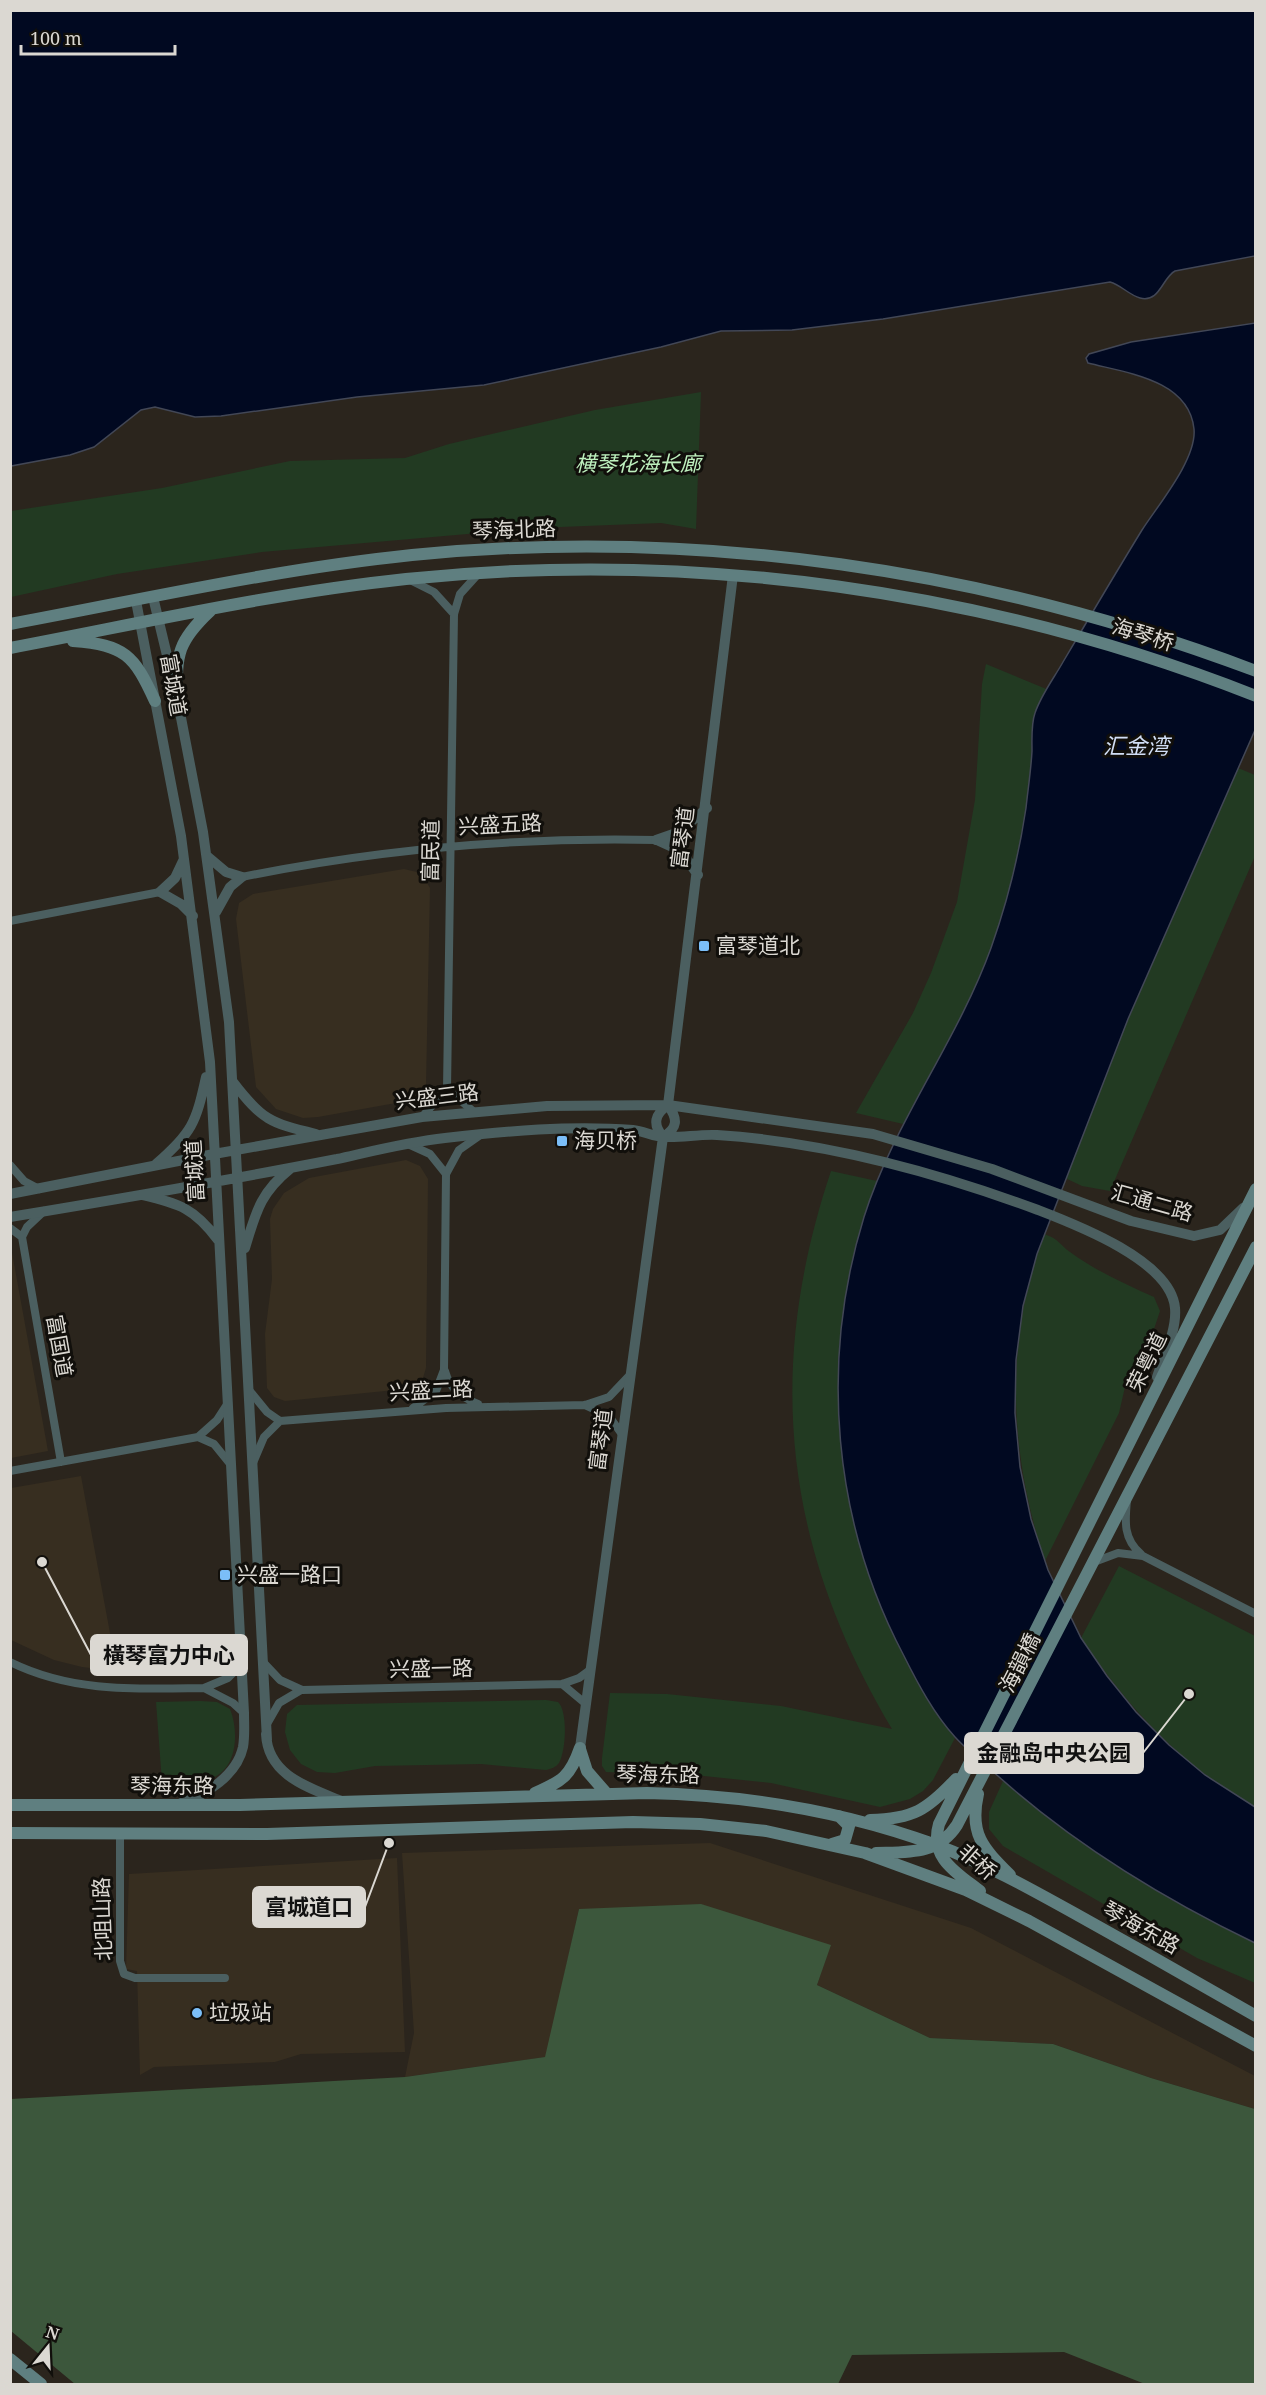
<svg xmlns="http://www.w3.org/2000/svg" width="1266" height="2395" viewBox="0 0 1266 2395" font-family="'Noto Serif','Noto Sans SC',serif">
<rect width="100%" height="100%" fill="#2b251d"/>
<path fill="#372e20" d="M404,869L421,873L430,888L426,1085L422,1092L407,1101L318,1117L303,1118L276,1109L256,1087L236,919L239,903L253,894Z
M406,1160L420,1166L428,1179L426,1368L422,1381L405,1389L285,1401L274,1397L267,1388L265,1334L272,1279L270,1219L273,1209L284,1193L309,1178Z
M11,1247L48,1451L11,1458H10Z
M81,1476L117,1671L82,1667L54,1660L11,1640V1488Z
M710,1843L971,1928L1255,2076V2109L1151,2078L1053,2044L930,2038L817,1985L830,1945L579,1909L546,2057L405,2077L414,2033L402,1853Z
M397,1858L405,2052L301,2054L275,2062L154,2067L140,2075L137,1971L126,1969L129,1874Z"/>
<path fill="#223a22" d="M701,392L696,529L661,523L535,528L262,552L117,574L11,597V511L162,488L290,461L405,458L449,444L595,410Z
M986,664L1255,775V856L1110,1191L1082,1186L1021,1157L933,1131L856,1113L913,1013L931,973L957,902L975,800L982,684Z
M831,1171L877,1181C807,1377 834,1569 955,1738L933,1780L923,1791L910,1799L880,1807L771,1783L704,1776L606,1772L602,1766V1758L610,1693L667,1694L781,1706L892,1729C784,1548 764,1371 831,1171Z
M1044,1234C1059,1239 1059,1244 1070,1252C1096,1271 1125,1284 1154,1297L1160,1311L1151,1338L1128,1374L1119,1413L1045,1561C1009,1453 1004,1341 1044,1234Z
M1119,1566L1255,1636V1807C1182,1767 1127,1706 1081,1638Z
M546,1700L558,1702C568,1711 566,1751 559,1763C556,1767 551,1769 546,1770L481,1764L375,1766L335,1773L317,1772L301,1764L290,1750L285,1732L287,1714L297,1705Z
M200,1701L217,1702L230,1709C239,1731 238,1770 210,1779C194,1783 178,1782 162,1782L156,1702Z
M1003,1781C1080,1847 1164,1899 1255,1943V1983L1197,1958L1003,1846L989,1829V1812Z"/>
<path fill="#3c573c" d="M701,1904L831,1945L817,1985L930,2038L1053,2044L1151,2078L1255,2109V2384H1145L1064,2352L852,2355L838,2384H75L11,2331V2099L405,2077L545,2057L579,1909Z"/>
<path fill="#010921" stroke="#424756" stroke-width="1.5" d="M11,10L1255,11V256L1175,271C1162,278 1160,303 1140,298C1129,295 1121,285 1110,282L883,319L792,330L721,331L661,347L484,385L357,397L221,416L195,417L155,407L141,410L94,447L70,455L11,466Z
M1255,323V730L1128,1019L1037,1254L1023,1306L1016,1360L1015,1413L1020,1467L1031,1519L1048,1570L1081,1638L1107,1676L1136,1712L1169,1745L1205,1775L1255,1807V1943C1162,1898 1075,1845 998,1776C984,1764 968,1751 955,1737C934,1714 918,1684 904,1656C833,1522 819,1363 864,1217C894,1122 957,1042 991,948C1007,903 1019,855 1026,808C1028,789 1031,770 1032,751C1032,739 1031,724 1035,713C1041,695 1054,678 1063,662C1089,618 1115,574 1142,530C1158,505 1197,459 1194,429C1189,380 1127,373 1088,363L1086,358L1089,354L1131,342Z"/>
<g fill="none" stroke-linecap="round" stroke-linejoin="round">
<path stroke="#4b5f60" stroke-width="8" d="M410,580L434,592L454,614
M242,877C379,849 516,837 656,840
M10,921L160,892
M447,1089L454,614L460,594L479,573
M447,1089L473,1111
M422,1117L447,1089
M408,1144L430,1154L446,1174
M10,1165L24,1181L39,1189
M10,1228L22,1237L27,1227L44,1211
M22,1237L61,1462
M445,1371C450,1389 461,1397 478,1404
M249,1390L267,1412L280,1421
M585,1405L609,1416L621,1433
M413,1408L436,1391L444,1370L446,1174L459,1150L479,1136
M198,1437L214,1444L231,1465
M253,1463L264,1437L280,1421L446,1408L585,1405L609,1397L628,1377
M10,1471L198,1437L217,1420L228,1403
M1127,1500C1125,1521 1123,1539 1141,1554
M1094,1562L1118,1553L1143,1556L1256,1614
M10,1662C73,1693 137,1689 204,1688
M263,1662L280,1680L302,1690L562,1684L579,1678L590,1670
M241,1665L228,1678L204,1688L233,1703L244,1713
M562,1684L586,1704
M267,1724L279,1703L301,1690
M120,1833V1961L124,1974L135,1978H225"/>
<path stroke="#4b5f60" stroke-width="10" d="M153,597L177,697L203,832L229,1022L267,1740
M136,601L181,836L210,1062L244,1713C244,1724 245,1736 243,1747C237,1775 206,1795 181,1803
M656,840L679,832L707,808
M659,841L681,851L698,875
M207,856L226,872L242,877
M184,859L175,878L160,892L181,904L193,916
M216,912L230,887L242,877
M233,1082C262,1120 270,1123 316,1134
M668,1105L733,575
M663,1137C678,1128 678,1119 668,1105
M663,1137C652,1124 655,1114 668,1105
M156,1164C192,1133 196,1123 206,1077
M10,1194L214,1154L422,1117L547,1106L668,1105L873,1134L992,1169L1131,1221L1194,1236L1220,1230L1243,1208
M142,1195C180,1204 194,1208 218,1240
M10,1217C119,1199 229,1180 337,1159C373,1151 408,1142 445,1138C506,1131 571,1125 633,1130C644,1131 654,1137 665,1137C682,1138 699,1134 717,1135C826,1142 936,1172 1038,1210C1077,1225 1171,1261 1175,1308C1177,1330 1164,1356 1157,1377
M245,1248C256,1212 260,1193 291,1168
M266,1734C268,1777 311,1788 344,1802
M580,1748L663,1137"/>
<path stroke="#5f7f80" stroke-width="12" d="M10,624C144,599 277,569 412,555C698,527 987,569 1256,671
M73,641C125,645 134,655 155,701
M10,648C142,623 273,593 406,579C693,549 987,590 1256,696
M177,697C176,654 178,641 210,611
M580,1749L587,1771L607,1794
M535,1793C562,1781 570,1777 580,1748
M978,1794C969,1834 983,1848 1010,1875
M10,1805H240L647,1793C746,1795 843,1811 936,1845C984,1863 1029,1888 1074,1913C1135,1947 1195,1981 1256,2016
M870,1820C913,1819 927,1810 956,1779
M10,1833L267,1834L633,1822L700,1824L766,1831L865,1853L966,1890L1029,1921L1256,2046
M832,1844L845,1840L849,1826L839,1816
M876,1853C907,1852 938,1855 957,1825L1256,1247
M980,1891C957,1873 929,1858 939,1824L1256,1189
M10,2359L41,2384"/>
</g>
<g fill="#7bbef8" stroke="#110f0b" stroke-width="2">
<rect x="698" y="940" width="12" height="12" rx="3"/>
<rect x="556" y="1135" width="12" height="12" rx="3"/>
<rect x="219" y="1569" width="12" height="12" rx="3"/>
<circle cx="197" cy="2013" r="6"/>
</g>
<g text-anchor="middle" stroke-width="6" stroke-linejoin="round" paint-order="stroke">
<g font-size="21" font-style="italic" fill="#bef0be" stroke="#110f0b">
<text x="638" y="471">横琴花海长廊</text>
</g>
<g font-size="21" fill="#dbd8d2" stroke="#110f0b">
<text transform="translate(514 530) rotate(-2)" y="7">琴海北路</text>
<text transform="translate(1143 635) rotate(17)" y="7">海琴桥</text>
<text transform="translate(173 685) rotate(80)" y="7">富城道</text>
<text transform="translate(500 825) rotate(-3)" y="7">兴盛五路</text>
<text transform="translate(683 838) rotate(-83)" y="7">富琴道</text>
<text transform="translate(431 851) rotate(-89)" y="7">富民道</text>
<text transform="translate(437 1097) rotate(-7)" y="7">兴盛三路</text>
<text transform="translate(195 1171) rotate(-93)" y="7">富城道</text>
<text transform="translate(1152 1203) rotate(16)" y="7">汇通二路</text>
<text transform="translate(59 1346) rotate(80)" y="7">富国道</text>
<text transform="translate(1147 1362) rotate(-64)" y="7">荣粤道</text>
<text transform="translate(431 1391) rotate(-3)" y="7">兴盛二路</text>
<text transform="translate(601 1440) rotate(-83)" y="7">富琴道</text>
<text transform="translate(1020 1663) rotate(-63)" y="7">海韻橋</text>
<text transform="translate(431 1669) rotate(-1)" y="7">兴盛一路</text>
<text transform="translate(658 1775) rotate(1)" y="7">琴海东路</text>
<text x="172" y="1793">琴海东路</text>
<text transform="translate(977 1862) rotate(41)" y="7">非桥</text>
<text transform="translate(103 1919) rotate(-92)" y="7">北咀山路</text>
<text transform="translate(1141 1928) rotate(29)" y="7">琴海东路</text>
</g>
<g font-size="21" fill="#dbd8d2" stroke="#110f0b" text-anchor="start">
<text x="716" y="953">富琴道北</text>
<text x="574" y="1148">海贝桥</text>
<text x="237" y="1582">兴盛一路口</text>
<text x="209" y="2020">垃圾站</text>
</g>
<g font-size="22" font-style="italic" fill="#d1def5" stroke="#110f0b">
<text x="1136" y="754">汇金湾</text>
</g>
</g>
<path fill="none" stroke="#dbd8d2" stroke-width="2" d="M42 1562L91 1655M1189 1694L1143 1753M389 1843L365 1907"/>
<g fill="#dbd8d2" stroke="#110f0b" stroke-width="2">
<circle cx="42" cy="1562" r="6"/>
<circle cx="1189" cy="1694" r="6"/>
<circle cx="389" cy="1843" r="6"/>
</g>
<g fill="#dbd8d2" stroke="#dbd8d2" stroke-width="2">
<rect x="91" y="1635" width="156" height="40" rx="6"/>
<rect x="965" y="1733" width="178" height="40" rx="6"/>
<rect x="253" y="1887" width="112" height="40" rx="6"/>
</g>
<g font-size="22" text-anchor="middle" font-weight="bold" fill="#111">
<text x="169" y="1663">橫琴富力中心</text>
<text x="1054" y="1761">金融岛中央公园</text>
<text x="309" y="1915">富城道口</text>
</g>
<rect width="1266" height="2395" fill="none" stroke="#dbd8d2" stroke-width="24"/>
<g transform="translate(48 2347) rotate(18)" stroke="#110f0b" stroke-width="4.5" paint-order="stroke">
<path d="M0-4.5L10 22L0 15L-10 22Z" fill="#dbd8d2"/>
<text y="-9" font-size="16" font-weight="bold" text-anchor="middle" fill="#dbd8d2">N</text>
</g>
<path d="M21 45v9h154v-9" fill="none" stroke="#dbd8d2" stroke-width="3"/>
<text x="30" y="45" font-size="18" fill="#dbd8d2" stroke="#110f0b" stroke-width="4.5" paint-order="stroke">100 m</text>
</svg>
